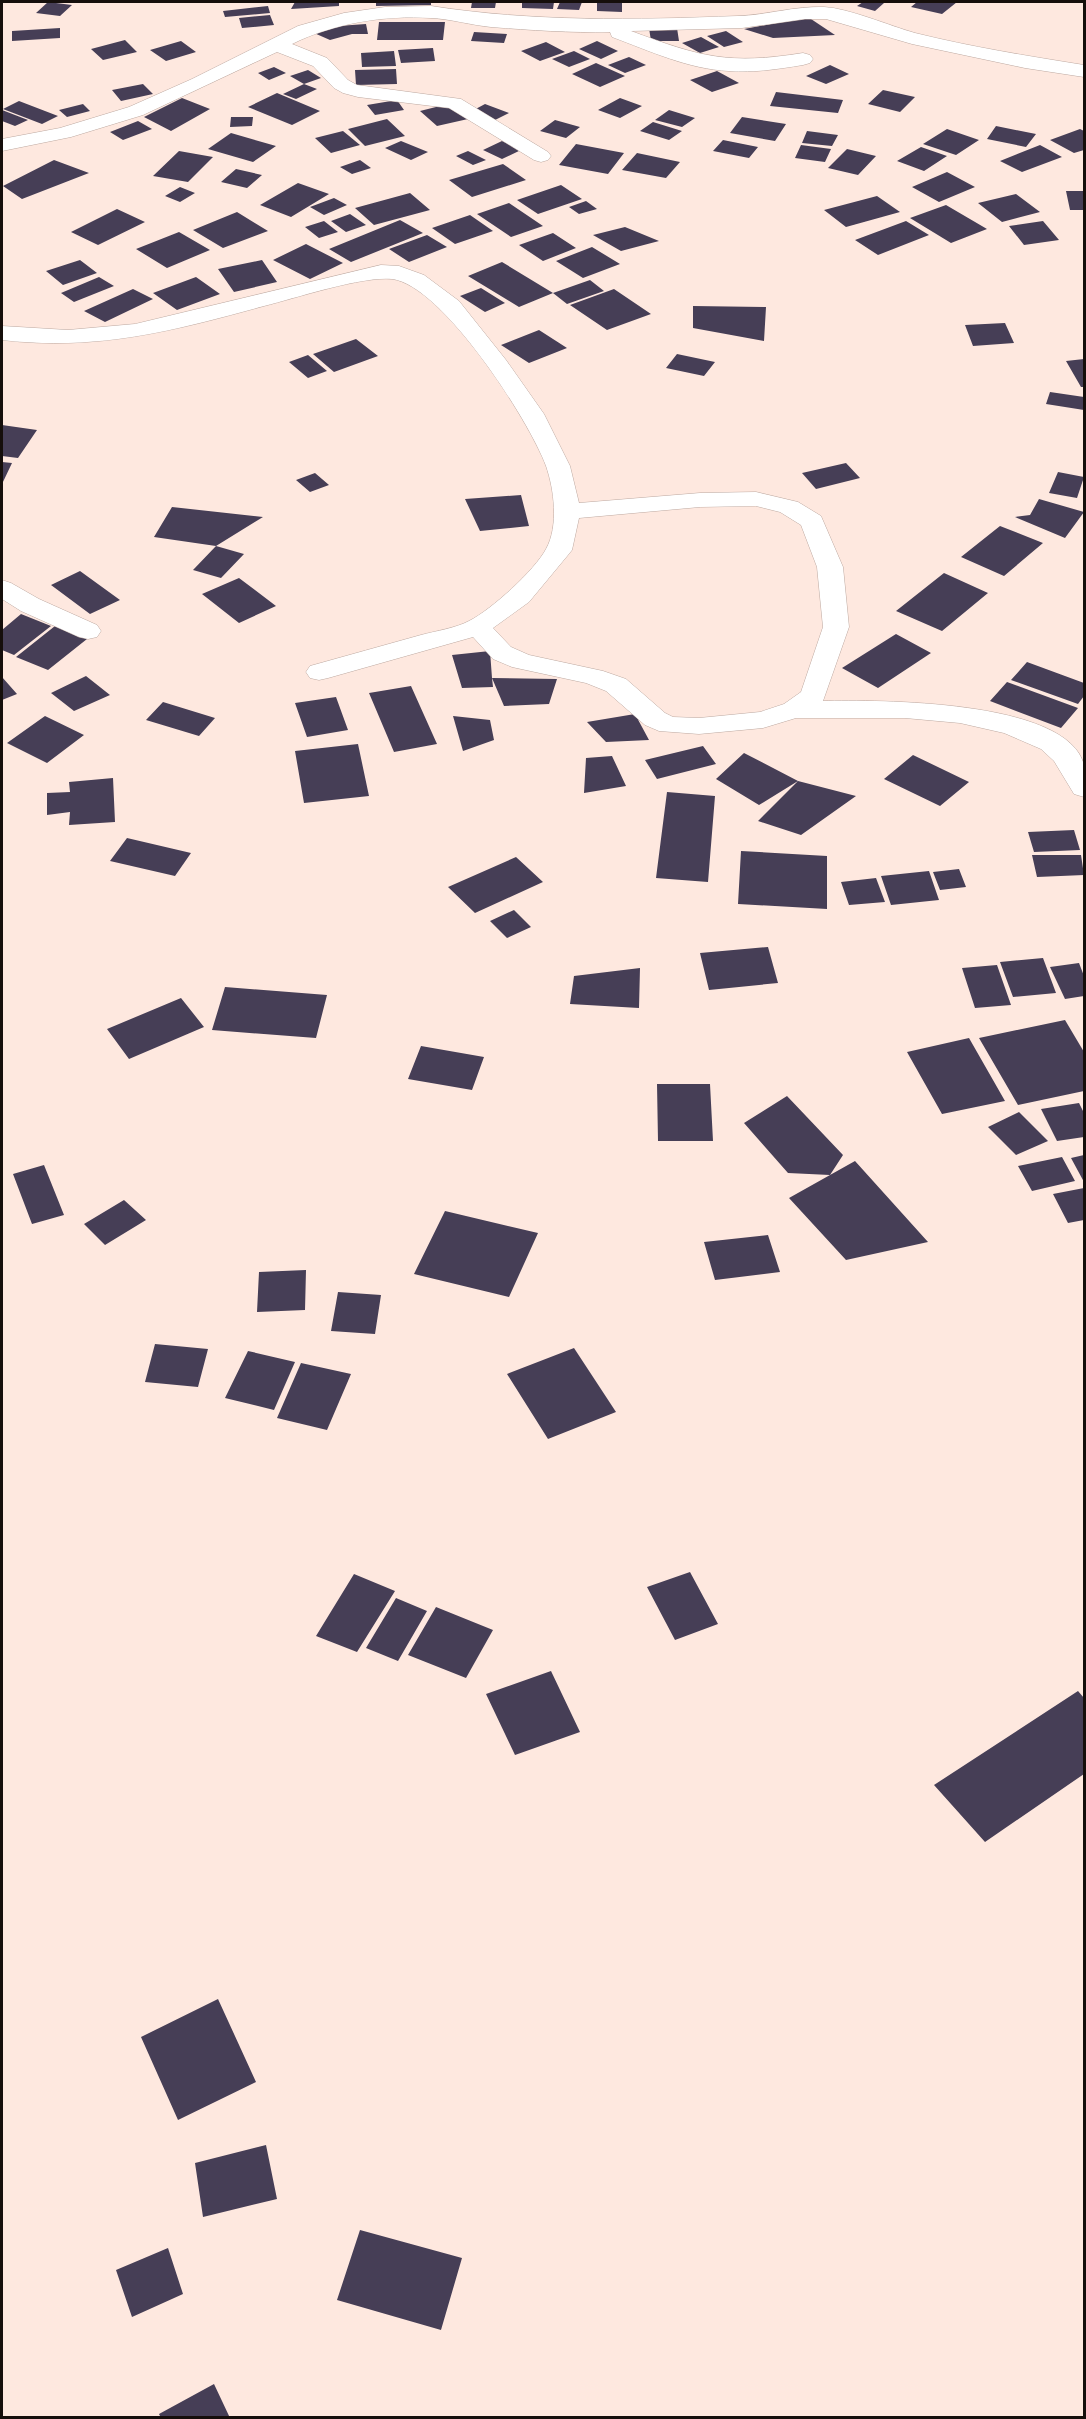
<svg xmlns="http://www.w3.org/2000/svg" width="1086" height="2419" viewBox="0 0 1086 2419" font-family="'Roboto Condensed',sans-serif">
<rect width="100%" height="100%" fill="#fee8df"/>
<path fill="#463e56" d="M48,2L72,5L60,16L36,13Z
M295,2H339V6L291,9Z
M376,2H431V5L376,6Z
M472,2H496L495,8H471Z
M522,2H554L553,9L522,8Z
M560,2H582L579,10L557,9Z
M597,2H622V12L597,11Z
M863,2H878L884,3L875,11L857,6Z
M917,2H957L942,14L911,7Z
M268,6L270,13L225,17L223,11Z
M270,15L274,25L242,28L239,18Z
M808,17L835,35L773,38L744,29Z
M379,22H445L443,40H377Z
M366,24L368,34H352L330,40L314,33L338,26Z
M60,28V38L12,41V31Z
M649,28H677L679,41H651Z
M726,31L743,42L724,47L707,36Z
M474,32L507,34L504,43L471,41Z
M701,37L719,47L700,53L682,43Z
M125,40L137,52L103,60L91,49Z
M181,41L196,52L166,61L150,50Z
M597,41L618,51L601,59L579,49Z
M546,42L565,52L540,61L521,51Z
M433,48L435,61L401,63L398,50Z
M394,51L396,66L362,67L361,53Z
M574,51L590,59L569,67L552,59Z
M629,57L646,65L625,73L608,65Z
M596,63L625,76L600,87L572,74Z
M830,65L849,74L826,84L806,76Z
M274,67L286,73L269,80L258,73Z
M396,69L397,84L356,85L355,70Z
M308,70L321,78L304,84L290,76Z
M717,71L739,83L712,92L690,80Z
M143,84L153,94L121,101L112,90Z
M304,84L317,89L296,99L283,94Z
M883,90L915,97L900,112L868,104Z
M776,92L843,100L838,113L770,106Z
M277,93L320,111L292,125L248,107Z
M182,98L210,109L171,131L144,117Z
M620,98L642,106L620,118L598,110Z
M397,100L404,110L375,115L367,105Z
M19,101L58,116L42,124L3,109Z
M452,103L468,119L437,126L420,111Z
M83,104L90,111L67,117L59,110Z
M485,104L509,113L495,120L472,111Z
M2,110L28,120L15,126L2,121Z
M669,110L695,118L682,127L655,120Z
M231,117H253L252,126L230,127Z
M742,117L786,124L775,141L730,133Z
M387,119L405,136L365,146L348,129Z
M555,120L580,127L566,138L540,131Z
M138,121L152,129L123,140L110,132Z
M653,122L682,131L669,140L640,131Z
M996,126L1036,134L1026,147L987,139Z
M947,129L979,140L956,155L923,144Z
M1080,129L1084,131V150L1074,153L1050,140Z
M343,131L360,145L331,153L315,138Z
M807,131L838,135L832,146L802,143Z
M231,133L276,146L253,162L208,149Z
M723,140L758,147L749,158L713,151Z
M401,141L428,152L411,160L385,148Z
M502,141L521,150L502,159L483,150Z
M576,144L624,153L608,174L559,165Z
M801,145L831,149L825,162L795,158Z
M1040,145L1062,157L1022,172L1000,161Z
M921,147L947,156L924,171L897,161Z
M847,149L876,156L858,175L828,168Z
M179,151L213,157L188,182L153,176Z
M468,151L486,160L473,165L456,156Z
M637,153L680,162L666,178L622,170Z
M54,160L89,173L22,199L3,186Z
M360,160L371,168L352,174L340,167Z
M503,164L526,180L472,197L449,180Z
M236,169L262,175L247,188L221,182Z
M947,172L975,187L939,202L912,187Z
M298,183L329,194L291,217L260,205Z
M561,185L582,199L538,214L517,200Z
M180,187L195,193L180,202L165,196Z
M1066,191H1084V210H1070Z
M410,193L430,210L374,225L355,208Z
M1016,194L1040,212L1002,222L978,203Z
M877,196L900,212L846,227L824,210Z
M334,198L347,205L324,215L310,207Z
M586,201L597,209L579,214L569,207Z
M509,203L543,226L511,237L477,214Z
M946,205L987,229L951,243L910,218Z
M117,209L145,222L98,245L71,232Z
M237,212L268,231L223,248L193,230Z
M350,214L366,225L346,232L331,221Z
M470,215L493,231L455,244L432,228Z
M400,220L423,233L351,262L329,249Z
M324,221L338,232L319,238L305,227Z
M906,221L929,235L878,255L855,240Z
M1043,221L1059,240L1024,245L1009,226Z
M625,227L659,241L621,251L593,235Z
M179,232L210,250L167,268L136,249Z
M553,233L576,248L543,261L519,245Z
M427,235L447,247L409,262L389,249Z
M306,244L343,263L310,279L273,260Z
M592,247L620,264L583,278L556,261Z
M80,260L97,273L63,285L46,271Z
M262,260L277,282L234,292L218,269Z
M502,262L553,293L519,307L468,276Z
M99,277L114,286L74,302L61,293Z
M196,277L220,294L177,310L153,293Z
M590,280L604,291L567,304L553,293Z
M481,288L505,303L485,312L460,296Z
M133,289L153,299L105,322L84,311Z
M614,289L651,314L607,330L570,305Z
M693,306L766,307L764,341L693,328Z
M1005,323L1014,343L973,346L965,325Z
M539,330L567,348L529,363L501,345Z
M356,339L378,356L334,372L313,354Z
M677,354L715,362L704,376L666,368Z
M308,355L327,371L308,378L289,362Z
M1084,359V387H1081L1066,361Z
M1050,392L1084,397V410L1046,404Z
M2,425L37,430L18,458L2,456Z
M2,462L12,463L2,484Z
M846,463L860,478L816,489L802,473Z
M1058,472L1084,477L1077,498L1049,493Z
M315,473L329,485L310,492L296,480Z
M521,495L529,526L480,531L465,499Z
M1039,499L1084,512L1065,538L1015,517L1030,515Z
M172,507L263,517L216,546L154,537Z
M1000,526L1043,543L1004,576L961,557Z
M216,546L244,554L221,578L193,570Z
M80,571L120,600L90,614L51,585Z
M944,573L988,593L942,631L896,611Z
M239,578L276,606L239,623L202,594Z
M21,614L51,626L14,655L2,650V630Z
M55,626L87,639L48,670L16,657Z
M896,634L931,653L878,688L842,668Z
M490,651L492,678L557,679L549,704L504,706L492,678L493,687L462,688L452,655Z
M1027,662L1084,683V696L1078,704L1011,680Z
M86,676L110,695L74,711L51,693Z
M2,677L17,694L2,700Z
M1007,682L1078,708L1061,728L990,701Z
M411,686L437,744L394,752L369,693Z
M336,697L348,730L307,737L295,703Z
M163,702L215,718L199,736L146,720Z
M635,714L649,740L606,742L587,722Z
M45,716L84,735L47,763L7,743Z
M453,716L490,720L494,740L463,751Z
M358,744L369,796L304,803L295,751Z
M703,746L716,764L657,779L645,760Z
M744,753L798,781L759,805L716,779Z
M913,755L969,782L940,806L884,779Z
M612,756L626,786L584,793L586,758Z
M113,778L115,822L69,825L70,812L47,815V793L70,792L69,782Z
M798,781L856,796L801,835L758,821Z
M667,792L715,796L708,882L656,878Z
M1074,830L1080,850L1034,852L1028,832Z
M127,838L191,853L175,876L110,861Z
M741,851L827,856V909L738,904Z
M1032,855H1081L1084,875L1037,877Z
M516,857L543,882L475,913L448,887Z
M959,869L966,887L940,890L933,872Z
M929,871L939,900L891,905L881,876Z
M876,878L885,902L849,905L841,882Z
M514,910L531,927L507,938L490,921Z
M768,947L778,983L709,990L700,953Z
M1043,958L1056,993L1013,997L1000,962Z
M1079,963L1084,976V996L1065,999L1050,967Z
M997,965L1011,1005L975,1008L962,968Z
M640,968L639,1008L570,1004L574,976Z
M225,987L327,995L316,1038L212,1030Z
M181,998L204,1027L129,1059L107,1029Z
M1065,1020L1084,1052V1091L1018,1105L979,1038Z
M969,1038L1005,1101L942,1114L907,1052Z
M421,1046L484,1057L472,1090L408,1079Z
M657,1084H710L713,1141H658Z
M787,1096L843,1155L830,1175L788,1173L744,1123Z
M1079,1103L1084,1113V1137L1057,1141L1041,1109Z
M1019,1112L1048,1141L1016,1155L988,1127Z
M1084,1155V1182L1071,1158Z
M1062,1157L1075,1181L1032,1191L1018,1166Z
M855,1161L928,1242L846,1260L789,1198Z
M44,1165L64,1215L32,1224L13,1174Z
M1084,1188V1220L1068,1223L1053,1194Z
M124,1200L146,1220L105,1245L84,1224Z
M445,1211L538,1233L509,1297L414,1274Z
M768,1235L780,1272L715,1280L704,1242Z
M306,1270L305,1310L257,1312L259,1272Z
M338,1292L381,1295L375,1334L331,1331Z
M155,1344L208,1349L198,1387L145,1382Z
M574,1348L616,1412L548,1439L507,1374Z
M248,1351L295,1362L274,1410L225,1398Z
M301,1363L351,1374L327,1430L277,1418Z
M690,1572L718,1624L675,1640L647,1587Z
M354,1574L395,1591L357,1652L316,1636Z
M396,1598L427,1611L398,1661L366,1648Z
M436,1607L493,1630L466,1678L408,1655Z
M551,1671L580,1732L515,1755L486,1694Z
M1078,1691L1084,1698V1774L985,1842L934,1785Z
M218,1999L256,2082L178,2120L141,2037Z
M266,2145L277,2199L203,2217L195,2163Z
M360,2230L462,2258L441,2330L337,2300Z
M168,2248L183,2294L132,2317L116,2270Z
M214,2384L230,2418H161L159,2414Z"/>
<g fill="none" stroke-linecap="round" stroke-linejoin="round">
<g stroke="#bda9a1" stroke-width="1">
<path id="minor" d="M431,6C533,22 635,20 738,16C767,15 795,6 824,7C848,8 890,26 915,33C971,47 1028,56 1084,65V77L1025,68L912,44L826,19H805L742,28L631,31C701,57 728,65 803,53L810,55L813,59L810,63L803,65C778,69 754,73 729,71C688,69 650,51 612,37L610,32C571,33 530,30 491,27C471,25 451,19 431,18C385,15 334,23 292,44L327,58L348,80L357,85L461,99L548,152L551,156L548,160L541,162L534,160L449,108L358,97L343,93L334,88L313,66L277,52L143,115L71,137L2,151V139L60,128L129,107L192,79L298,26L344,13L385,7Z
M381,265L399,266L424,275L459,301L506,360L544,414L570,466L579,503L700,493L756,492L798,502L821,516L843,567L849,627L823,701C876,700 1068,699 1084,765C1086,774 1084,787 1084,797L1074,794L1054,761L1041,749L1004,733L960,723L905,718H796L763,728L699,734L659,731L645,725L606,691L586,683L512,667L493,659L473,637L328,678L319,680L310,678L306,672L310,666C347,656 384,645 421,635C436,631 456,628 469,621C491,610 535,570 546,549C559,526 554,489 546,466C529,420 442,285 392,279C362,276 296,298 264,306C173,331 97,351 2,340V326L68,330L135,324ZM756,506L780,512L801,525L817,567L823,627L801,692L784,704L760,712L699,718L673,717L665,713L626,679L603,671L529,655L511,647L493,628L529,602L568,555L572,550L579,518L700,507Z
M2,580L11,583L39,599L97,625L101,631L97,637L88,639L79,637L21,611L2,599Z"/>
</g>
<use href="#minor" fill="#fff" fill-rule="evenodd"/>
</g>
<rect width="1086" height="2419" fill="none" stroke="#150e0b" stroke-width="6"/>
</svg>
